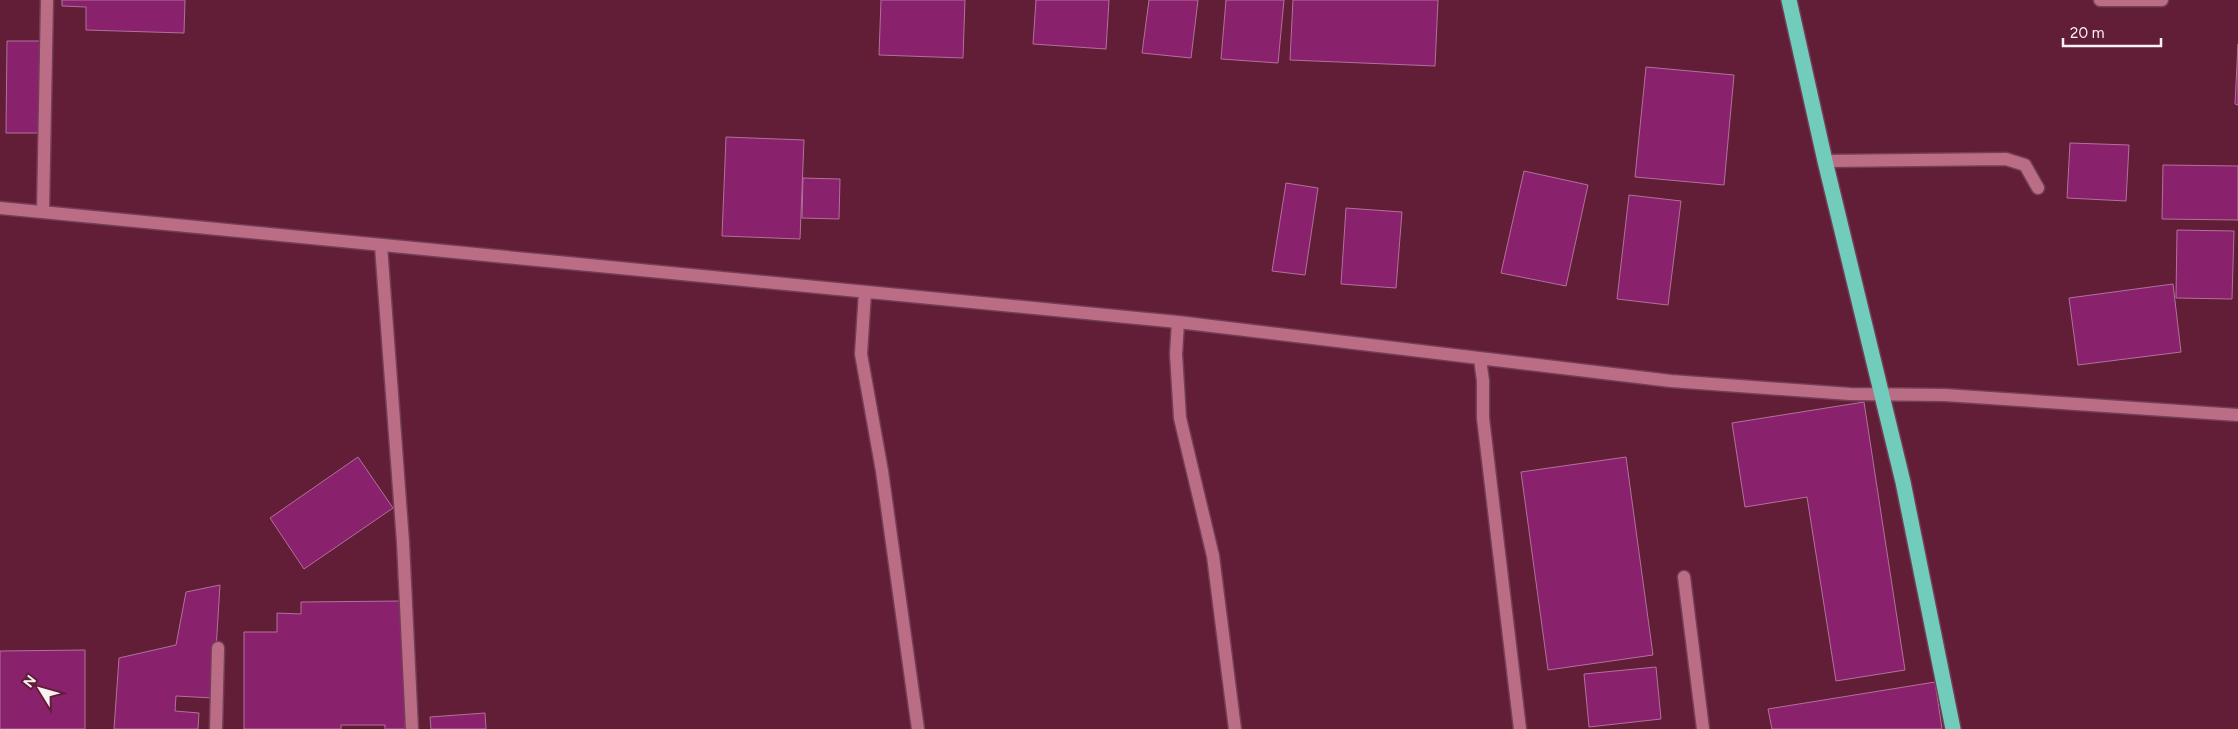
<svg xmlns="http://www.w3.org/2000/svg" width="2238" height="729" viewBox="0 0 2238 729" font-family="Figtree,sans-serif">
<rect width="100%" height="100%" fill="#621e37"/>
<path fill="#89216d" stroke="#b3709c" d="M62,0H185L184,33L86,30V7L62,6Z
M881,0H965L963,58L879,55Z
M1036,0H1109L1106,49L1033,44Z
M1149,0H1198L1191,58L1142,53Z
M1226,0H1284L1278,63L1221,59Z
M1293,0H1438L1435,66L1290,60Z
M7,41H44L43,133H6Z
M2238,44V105L2235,104Z
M1646,67L1734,75L1724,185L1635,177Z
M726,137L804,140L800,239L722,236Z
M2070,143L2129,145L2126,201L2067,198Z
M2163,165L2238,166V220L2162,219Z
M1524,171L1588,185L1566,286L1501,273Z
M803,178L840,179L839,219L802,218Z
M1286,183L1318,188L1305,275L1272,271Z
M1629,195L1681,201L1668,305L1617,299Z
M1346,208L1402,212L1396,288L1341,284Z
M2177,230L2234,231L2232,299L2176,298Z
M2173,284L2181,352L2078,365L2069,298Z
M1864,402L1905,670L1836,681L1807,497L1745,507L1732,423Z
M358,457L393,508L304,569L270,518Z
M1626,457L1653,655L1548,670L1521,472Z
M220,585L213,698L176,696L175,711L199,713L198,729H114L119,658L176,645L186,592Z
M402,601L405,729H385V725H341V729H244V632H277V613L301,614V602Z
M85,650V729H0V651Z
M1656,667L1661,719L1589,727L1584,674Z
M1935,682L1942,729H1772L1768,709Z
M485,713L486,729H431L430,717Z"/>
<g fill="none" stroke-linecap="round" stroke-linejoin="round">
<g stroke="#733f56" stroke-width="15">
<path id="minor" d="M2100,0H2162
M1825,161L2006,159L2025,165L2038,188
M0,208L1178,322L1671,381L1850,394L1945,395L2238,415
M43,211L47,0
M381,246L403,542L412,729
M865,292L861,354L882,471L918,729
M1178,322L1176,354L1180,418L1213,556L1235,729
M1480,359L1483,381V418L1520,729
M1684,577L1703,729
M216,729L218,648"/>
</g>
<g stroke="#733f56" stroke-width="18">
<path id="highway" d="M1789,0L1825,161L1903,482L1953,729"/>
</g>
<use href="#minor" stroke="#bb6d85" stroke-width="12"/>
<use href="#highway" stroke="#71ccbc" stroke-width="15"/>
</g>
<g transform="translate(40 689) rotate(307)" stroke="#621e37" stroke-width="4" paint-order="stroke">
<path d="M0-4L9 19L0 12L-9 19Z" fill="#faf1f3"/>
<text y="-8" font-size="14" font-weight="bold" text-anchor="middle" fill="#faf1f3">N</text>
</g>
<path d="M2063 38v8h98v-8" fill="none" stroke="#faf1f3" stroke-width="2.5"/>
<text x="2070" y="38" font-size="15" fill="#faf1f3" stroke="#621e37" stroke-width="4" paint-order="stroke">20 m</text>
</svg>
